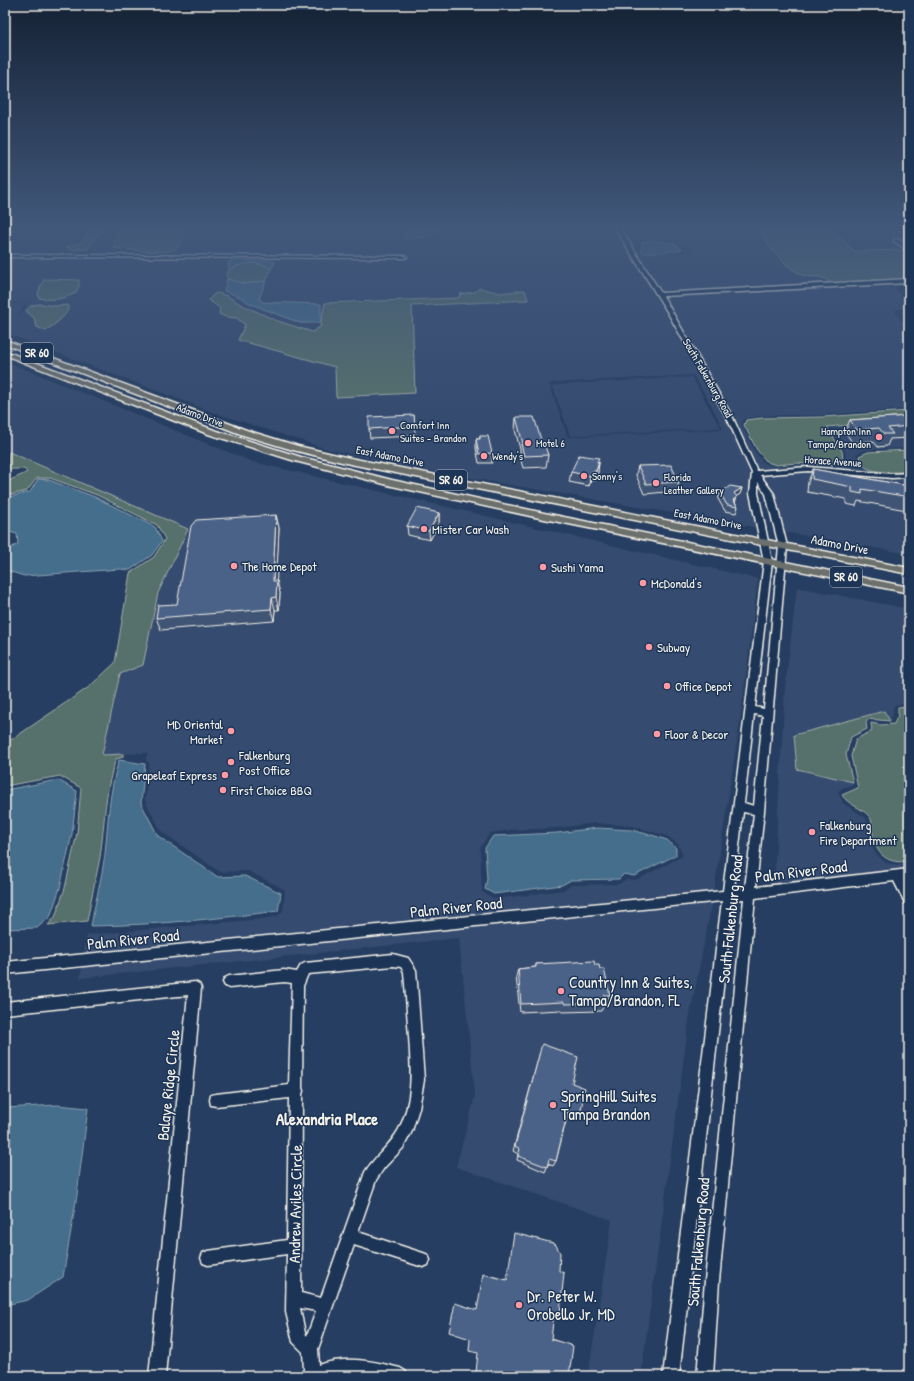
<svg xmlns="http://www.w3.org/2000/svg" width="914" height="1381" viewBox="0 0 914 1381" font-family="'Patrick Hand',sans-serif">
<rect width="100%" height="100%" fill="#263e61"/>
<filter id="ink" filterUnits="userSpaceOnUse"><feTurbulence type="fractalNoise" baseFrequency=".025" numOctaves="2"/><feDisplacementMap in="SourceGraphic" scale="8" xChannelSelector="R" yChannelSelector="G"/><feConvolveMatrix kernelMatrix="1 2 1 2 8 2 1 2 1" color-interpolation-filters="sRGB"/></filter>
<g filter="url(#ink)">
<path fill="#354c6f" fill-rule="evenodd" d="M5,226H92L82,242H91L100,235L105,226H119L113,248H176L182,239L186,226H401L404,238L427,237L438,231L440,226H444L445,228L441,231L442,233L450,234L461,232L466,229L481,226H510L515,229L517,226H614L664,307L718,400L740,444L751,473L750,493L759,528L418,469L327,449L212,412L5,333V316L21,315L27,303H9L5,309V257L408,258V255L5,254ZM233,260L274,262L259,300L267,303H313L322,308L321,323H300L251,304L240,297L228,292L226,276ZM480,288L500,293L525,290L527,300L411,305L415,393L336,397L335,367L238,340L245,325L237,318L226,317L219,314L220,308L227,296L240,304L275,320L312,332L320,327L325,303L459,298L462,295ZM42,304L55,306L64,305L65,316L58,320L46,331L37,327L34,318ZM693,375L708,399L723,429L568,437L550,385L552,383Z
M618,226H755L778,258L802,274L825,278L832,284L661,293ZM651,239L676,243L690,248L692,252L680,253H643L640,251L639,244L640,241Z
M829,226H909V249L897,238L893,239L906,250L854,251Z
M859,285H884L894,288L909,305V309H897L895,312L901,320L909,323V409L822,415L761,416L744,419L742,425L754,450L764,463L776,467L797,465L834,467L846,462L845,451L830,429L909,421V448L866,450L856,454L861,466L871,472L807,467L757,470L747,444L724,400L663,296Z
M25,303L19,315H5L10,304Z
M5,361L253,462L758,579L740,722L714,891L84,954L87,935L261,919L278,916L283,911L285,891L284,889L248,871L220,872L162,832L145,801L149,763L146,760L147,753L102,755L121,674L143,665L158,593L188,529L9,452L8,469L5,477ZM596,823L632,826L667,836L678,844L683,856L636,880L626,879L619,884L572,885L563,890L495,899L482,892L480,848L490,833L511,830L556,828Z
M692,377L721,428L570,436L552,385Z
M809,471L893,478H909V554L784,532L774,494L760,475Z
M797,587L909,609V704L906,703L894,705L893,714L890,721L884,711L794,735L797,769L853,782V785L842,788L838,792L843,803L866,818L870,842L876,854L886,863L909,866V868L776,884L775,863L785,688Z
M712,903L689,1020L641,1376H588L612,1220L456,1167L475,1096L459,938L80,978L82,966Z"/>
<path fill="#566f6c" stroke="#a5b0aa" d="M92,226H105C100,235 92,240 88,249L71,250L66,247L82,242Z
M119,226H186C184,233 182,245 175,249C165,255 126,249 113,248Z
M401,226H440C434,240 417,238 404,238Z
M755,226H829L854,251L906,250L909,253V280L832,284C819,272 812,280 800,274C779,262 769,245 755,226Z
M243,264C254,263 263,263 271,269L266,281L244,284L228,279L226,276L229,270Z
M44,279L79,280V286L76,293C63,299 53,301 39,298L38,293Z
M480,288L500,293L525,290L528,300L412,306L415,393L336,397L335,367L238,340L245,325L237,318L226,317L219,314L220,308L208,300L214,294L218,293L227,296L240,304L275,320L312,332L320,327L325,303L459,298L460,294L474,292Z
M42,304L55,306L68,305C70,315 54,324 46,331L37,327L34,318L26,311C30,305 35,304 42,304Z
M909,411V420L827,427L842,451L843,460L833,465L796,463L776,465L767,462L757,450L744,425L746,420L762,418L823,417Z
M909,450V472C898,472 870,474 863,465C861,463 860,459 859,456L868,452Z
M9,452L188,529L158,593L143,665L120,674L102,755L123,754V757L116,759C104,791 105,824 100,857C96,878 91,899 87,921L48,925L55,917L65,888L77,833L81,788L60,776L5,786V744L89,687L115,663L130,573L154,557L165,539L157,525L97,495L50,478H37L27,491L5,496C5,477 14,480 27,472L24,469H8Z
M907,706L909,707V861C888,865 875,854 873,834C872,828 873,820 869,816C861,807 848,805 842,795L858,788L851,756L856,739L872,731L871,723L881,725L894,724L898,715V707Z
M884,711L890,721L868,719L866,723L867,729L851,737L846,755L853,782L797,769L794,735Z"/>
<path fill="#456e8c" stroke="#8ba2b1" d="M651,240L675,244L682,249L677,251L643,253L641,251L642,242Z
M233,260L272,261L275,262L271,269C259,259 242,263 229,270L228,263Z
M227,279L244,284L266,281L259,299L263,302L321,304V323H300L251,304L240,297L224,291Z
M38,479L49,480L95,497L155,527L162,541L152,555L130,570L120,569L24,576L5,570V551L18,544L17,534L5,531V498L30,492Z
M119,760L145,764L141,803L158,836L218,877L245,876L281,893L278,911C216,919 154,925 91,926C95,902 102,878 105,854C108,822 109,791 119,760Z
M58,780L77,791L72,834L60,888L50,917L37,928L5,929V790Z
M597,828L631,830L655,836L667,840L676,848V855L634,876L624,874L619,879L571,880L562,885L494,894L485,889L487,879L485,848L493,836L557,833Z
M57,1105L88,1108L77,1195L63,1277L28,1300L5,1305V1108Z"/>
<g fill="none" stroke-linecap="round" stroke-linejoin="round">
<g stroke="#f4f1e8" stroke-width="3">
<path id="minor" d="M614,226H619L661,293L909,279V283L663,296L733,418L757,471L808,467L892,474L909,473V477L892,478L808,471L760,475L774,494L787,546L764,811L756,887L909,869V879H905L909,888V904L905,903L894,881L755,898L719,1281L713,1376H697L705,1281L744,899L733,900L679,1376H663L722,901L5,974V962L723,891L764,561L750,493L752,473L727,418L668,313ZM758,482L766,494L779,546L764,709L755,707L772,561L758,493ZM754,714L763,716L754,806L744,803ZM743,812L754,814L745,888L734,889Z
M894,239H898L909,248V252L894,241Z
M5,255L405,256L407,257L405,258L5,257Z
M393,954L408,958L416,970L424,1080L419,1108L412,1131L403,1148L384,1168L376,1180L358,1232L423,1253L428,1255L430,1260L428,1265L423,1267L354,1245L318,1349L319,1365C347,1355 373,1361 400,1368L405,1371L408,1376H369L354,1374L301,1376L304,1370L303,1352L293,1342L286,1312L287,1254L208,1265L203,1263L201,1258L203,1253L208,1251L287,1240L289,1098L216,1106L211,1105L210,1100L211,1095L216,1094L289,1085L292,983L284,982L229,988L225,986L223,982L225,978L229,976L284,970L297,972L301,965L305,963ZM393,966L401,967L404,972C406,993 407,1015 409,1036C411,1069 414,1099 399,1129C390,1146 375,1156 365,1172L321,1298L301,1293L302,1094L303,1091L302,1088L303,986L308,974ZM300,1308L316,1311L307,1336L305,1333Z
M195,982L199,984L201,988L165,1376H149L188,995L5,1014V1002Z"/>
</g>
<g stroke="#f4f1e8" stroke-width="3">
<path id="major" d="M5,340L249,431L298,446L350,458L909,568V574L350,464L293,450L243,435L5,344Z
M5,351L214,430L301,457L392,480L544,513L909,587V593L544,519L392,486L295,461L208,434L5,355Z"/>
</g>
<use href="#minor" fill="#1d3557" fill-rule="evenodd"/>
<use href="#major" fill="#6c706d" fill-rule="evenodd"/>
</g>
<path fill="#405475" stroke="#f4f1e8" d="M414,415L415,436L370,438L369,429Z
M909,416V438L890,439L887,446L878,447L873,441L852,442L845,432L850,420Z
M516,417L542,443L548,455L546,467L523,468L520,457V449L515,430Z
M480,436L492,453V463H479L476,448V439H480Z
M598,462H599L598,472L595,481L591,480L589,486L569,482L571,472Z
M638,466L679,482L677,491L644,494L636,475Z
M813,469L909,486V504L906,510L858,501L856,506L846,504V499L807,492L808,482Z
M742,488L740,494L737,496L735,502L738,507L736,513L725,511L718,499L720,493Z
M439,513V522L430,540L408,535L407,526Z
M276,515L279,528L276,581L280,593L279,610H275L274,621L161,630L156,618L177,604Z
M536,964L595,965L600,969L610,995L606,1003H605L601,1011L562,1012V1010L520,1012L516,977L518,969L536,967Z
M540,1052L572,1083L580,1115L577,1121L567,1117L556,1161L553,1166L548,1164L547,1167L545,1172L517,1160L518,1154L513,1151Z"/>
<path fill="#34455f" stroke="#f4f1e8" d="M599,462L598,472L595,481L596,471Z
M593,471L591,480L589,486L590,476Z
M742,488L740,494L732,499L734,493Z
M737,497L735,503L733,500Z
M439,513V522L430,540L429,531Z
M276,515L279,528L276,593L273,581Z
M277,581L280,593L279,610L276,597Z
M272,598L275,610L274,621L271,609Z"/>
<path fill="#4b6288" stroke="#f4f1e8" d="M414,415L415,426L369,429V417Z
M909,416V426L888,428L893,434H884L879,428L857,430L850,420Z
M516,417H534L542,443H544L548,455L524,456L521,444H523Z
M480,436H488L492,453L479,454L476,439H480Z
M579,455L599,458L597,462H599L596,471H593L590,476L571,472Z
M671,465L679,482L646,484L638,466Z
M813,469L909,486V497L862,489V494L852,492V487L812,479Z
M730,486L742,488L734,493L737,497L733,500L738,507L727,505L720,493Z
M417,508L439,513L429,531L407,526Z
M276,515L273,581H277L276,597L272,598L271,609L156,618L158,605L177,604L191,526L196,520Z
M594,961L595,965H599L600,969H604L610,995H604L605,1003L565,1004L564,1002L521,1004L518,969L536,967V964Z
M542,1044L578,1057L572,1083L585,1088L580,1115L568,1111L556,1161L549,1159L547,1167L518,1156L520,1149L515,1146Z
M514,1233L553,1243L556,1245L560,1253L559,1271L564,1273L560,1313H554L551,1339L573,1346L569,1376H491L476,1372L478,1353L469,1351L470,1339L449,1332L455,1303L477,1310L483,1274L507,1280Z"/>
</g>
<linearGradient id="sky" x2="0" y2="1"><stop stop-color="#152235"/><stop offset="0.54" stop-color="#41587b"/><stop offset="1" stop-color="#41587b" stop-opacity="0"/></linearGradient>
<rect width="914" height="420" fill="url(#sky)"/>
<g fill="#ff9aa2" stroke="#1d3557" stroke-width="1.5">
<circle cx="392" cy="431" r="4"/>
<circle cx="879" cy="437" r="4"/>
<circle cx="528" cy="443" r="4"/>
<circle cx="484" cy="456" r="4"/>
<circle cx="584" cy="476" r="4"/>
<circle cx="656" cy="483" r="4"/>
<circle cx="424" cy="529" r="4"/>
<circle cx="234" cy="566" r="4"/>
<circle cx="543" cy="567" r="4"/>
<circle cx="643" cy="583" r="4"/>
<circle cx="649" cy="647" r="4"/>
<circle cx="667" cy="686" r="4"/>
<circle cx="231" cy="731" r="4"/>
<circle cx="657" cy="734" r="4"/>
<circle cx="231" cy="762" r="4"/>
<circle cx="225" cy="775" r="4"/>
<circle cx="223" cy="790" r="4"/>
<circle cx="812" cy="832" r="4"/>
<circle cx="561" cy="991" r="4"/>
<circle cx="553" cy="1105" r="4"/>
<circle cx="519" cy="1305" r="4"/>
</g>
<g text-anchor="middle" stroke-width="3" stroke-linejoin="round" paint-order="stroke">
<g font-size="11" fill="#f4f1e8" stroke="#1d3557">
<text transform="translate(708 378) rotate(60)" y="4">South Falkenburg Road</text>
<text transform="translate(200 415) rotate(20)" y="4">Adamo Drive</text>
<text transform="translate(390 456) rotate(11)" y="4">East Adamo Drive</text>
<text transform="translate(833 461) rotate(4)" y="4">Horace Avenue</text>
<text transform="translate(708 519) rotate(11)" y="4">East Adamo Drive</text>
</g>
<g font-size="11" fill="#f4f1e8" stroke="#1d3557" text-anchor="start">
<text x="400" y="429">Comfort Inn<tspan x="400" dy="13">Suites - Brandon</tspan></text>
<text x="871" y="435" text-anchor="end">Hampton Inn<tspan x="871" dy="13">Tampa/Brandon</tspan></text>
<text x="536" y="447">Motel 6</text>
<text x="492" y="460">Wendy's</text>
<text x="592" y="480">Sonny's</text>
<text x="664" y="481">Florida<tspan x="664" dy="13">Leather Gallery</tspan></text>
</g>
<g fill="#1d3557" stroke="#b4b9bc" stroke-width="1">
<rect x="21" y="343" width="32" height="20" rx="3"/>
<rect x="435" y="470" width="32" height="20" rx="3"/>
<rect x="830" y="567" width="32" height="20" rx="3"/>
</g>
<g font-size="12" font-weight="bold" fill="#f4f1e8">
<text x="37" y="357">SR 60</text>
<text x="451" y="484">SR 60</text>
<text x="846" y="581">SR 60</text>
</g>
<g font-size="13" fill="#f4f1e8" stroke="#1d3557" text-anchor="start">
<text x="432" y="534">Mister Car Wash</text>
<text x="242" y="571">The Home Depot</text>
<text x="551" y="572">Sushi Yama</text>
<text x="651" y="588">McDonald's</text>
<text x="657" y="652">Subway</text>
<text x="675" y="691">Office Depot</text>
<text x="223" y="729" text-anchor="end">MD Oriental<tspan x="223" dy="15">Market</tspan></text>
<text x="665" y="739">Floor &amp; Decor</text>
<text x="239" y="760">Falkenburg<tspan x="239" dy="15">Post Office</tspan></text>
<text x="217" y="780" text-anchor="end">Grapeleaf Express</text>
<text x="231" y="795">First Choice BBQ</text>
<text x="820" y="830">Falkenburg<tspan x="820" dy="15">Fire Department</tspan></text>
</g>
<g font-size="13" fill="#f4f1e8" stroke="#1d3557">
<text transform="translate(840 544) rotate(11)" y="5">Adamo Drive</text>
</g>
<g font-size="16" fill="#f4f1e8" stroke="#1d3557">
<text transform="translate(801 871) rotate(-7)" y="6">Palm River Road</text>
<text transform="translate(456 907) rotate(-6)" y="6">Palm River Road</text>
<text transform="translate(730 919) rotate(-84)" y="6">South Falkenburg Road</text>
<text transform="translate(133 939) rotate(-6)" y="6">Palm River Road</text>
<text transform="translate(168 1085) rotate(-84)" y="6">Balaye Ridge Circle</text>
<text transform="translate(295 1204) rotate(-89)" y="6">Andrew Aviles Circle</text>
<text transform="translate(698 1242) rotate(-85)" y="6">South Falkenburg Road</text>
</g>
<g font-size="16" fill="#f4f1e8" stroke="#1d3557" text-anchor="start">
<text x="569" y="988">Country Inn &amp; Suites,<tspan x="569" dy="18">Tampa/Brandon, FL</tspan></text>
<text x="561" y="1102">SpringHill Suites<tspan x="561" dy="18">Tampa Brandon</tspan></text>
<text x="527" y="1302">Dr. Peter W.<tspan x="527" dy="18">Orobello Jr, MD</tspan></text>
</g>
<g font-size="17" font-weight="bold" fill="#f4f1e8" stroke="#1d3557">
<text x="327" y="1125">Alexandria Place</text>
</g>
</g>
<rect width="914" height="1381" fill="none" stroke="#1d3557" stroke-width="20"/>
<rect x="10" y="10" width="894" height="1361" fill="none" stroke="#f4f1e8" stroke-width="1.5" filter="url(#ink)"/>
</svg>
